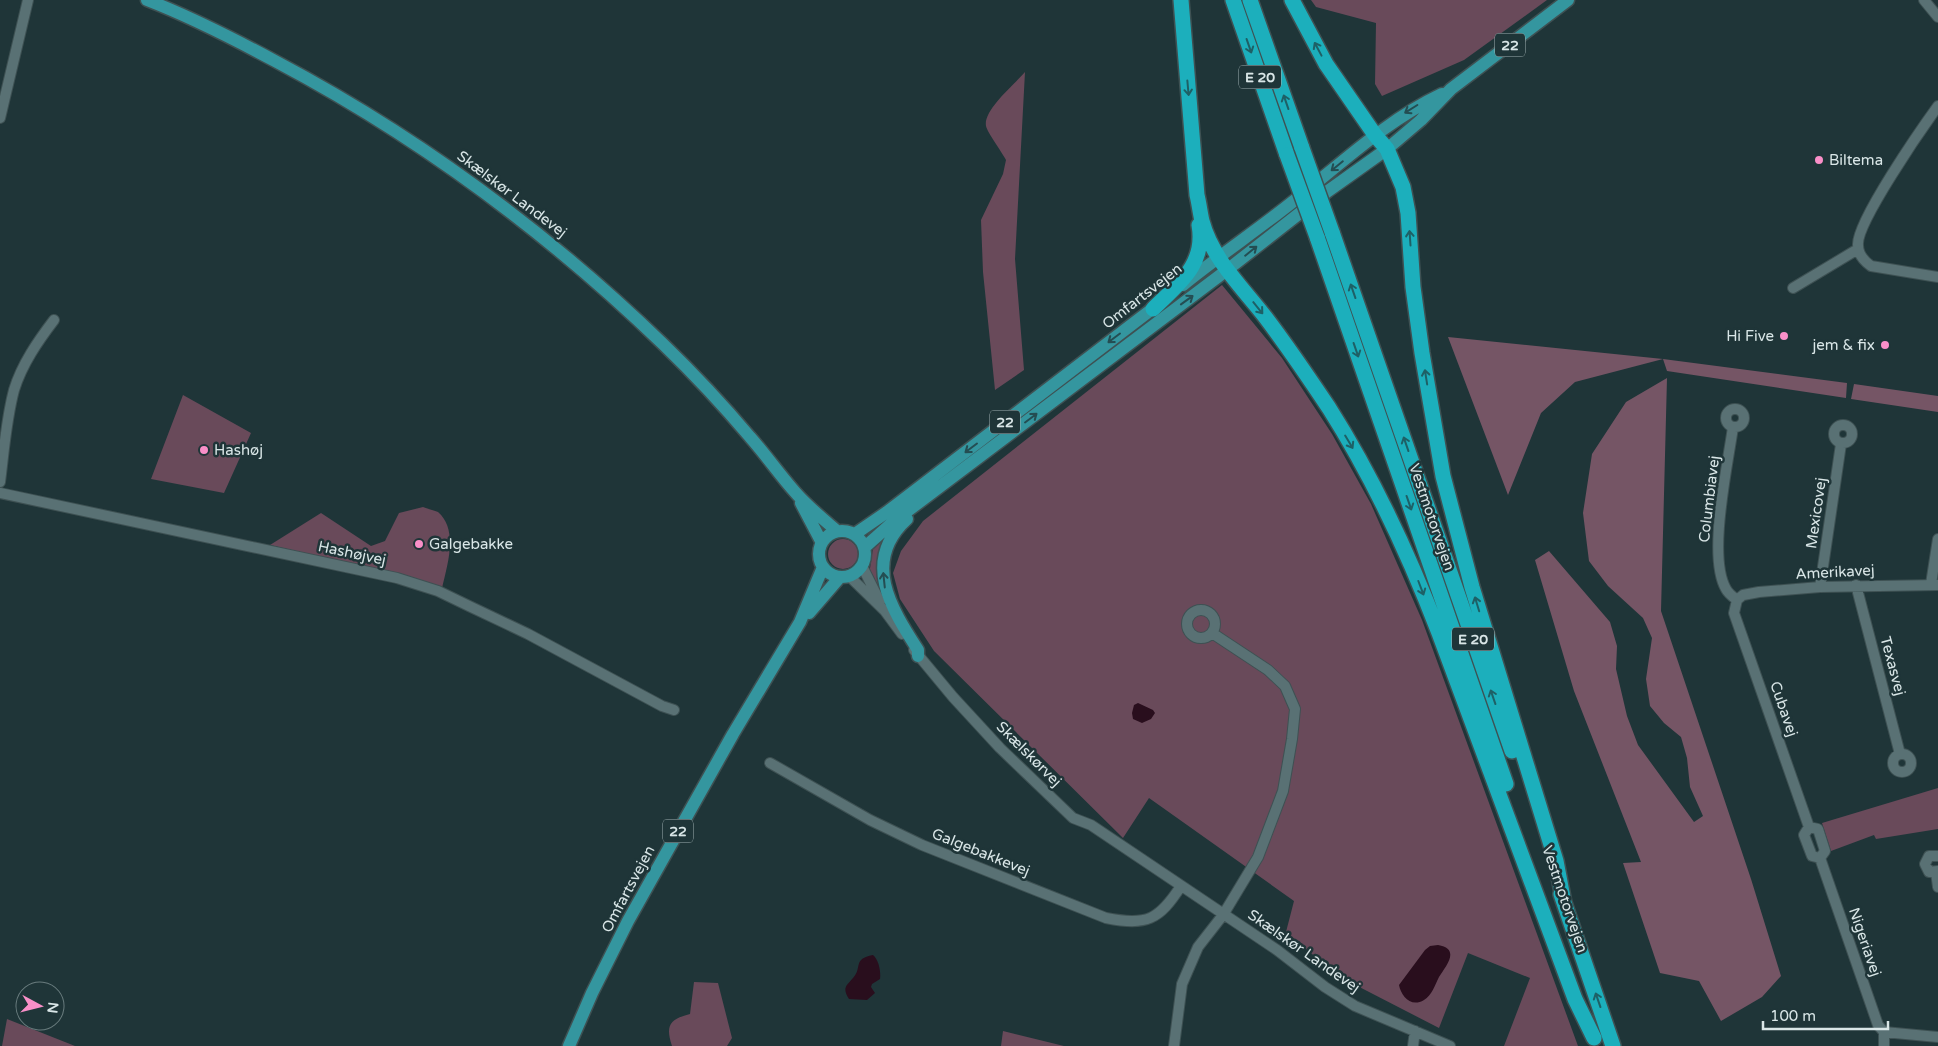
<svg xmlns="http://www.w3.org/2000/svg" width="1938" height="1046" viewBox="0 0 1938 1046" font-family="'Varela Round',sans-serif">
<rect width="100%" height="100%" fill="#1f3538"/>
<path fill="#694a5a" d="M1311,0H1547L1464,60L1382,96L1375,84L1376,23L1316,7Z
M1025,72L1015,259L1024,370L995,390L983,272L981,220L1003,174L1006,160C1002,152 987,132 986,126C983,110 1015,84 1025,72Z
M1222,285L1282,358L1332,434L1371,504L1422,620L1578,1046H1504L1530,978L1468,953L1439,1028L1338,976L1286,932L1294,901L1149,798L1123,838L934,651L900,599L893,573L901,551L923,521Z
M183,395L251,433L224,493L151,479Z
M423,507C427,509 434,510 438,512C459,530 447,566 442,588L369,568L270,545L321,513L371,546L385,541L399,513Z
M892,526L883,593L880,595L869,575L873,548Z
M828 554a15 15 0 1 1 30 0a15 15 0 1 1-30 0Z
M1938,788V829L1876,839L1874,835L1831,851L1822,823Z
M694,982L718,983L732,1038L727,1046H672C665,1025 670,1019 690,1014Z
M7,1019L75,1046H2Z
M1003,1031L1064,1046H1001Z"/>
<path fill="#755565" d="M1448,337L1663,359L1847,383L1846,398L1667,371L1663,359L1575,382L1541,413L1508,495Z
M1667,378L1661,611L1751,879L1781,976L1762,997L1721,1021L1699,981L1660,973L1623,863L1641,862L1574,691L1535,560L1549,551L1610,622L1617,646L1616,669L1627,716L1638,745L1694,822L1703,816L1690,787L1687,758L1681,737L1664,723L1650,706L1646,679L1652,638L1643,618L1608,586L1589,561L1583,513L1592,454L1626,402Z
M1854,384L1938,396V412L1851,399Z"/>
<path fill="#290e1d" d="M1138,703L1153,710L1155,713L1151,719L1142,723L1133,719L1132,713L1134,705Z
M1438,945C1461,949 1446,966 1439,977C1435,985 1432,995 1424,1000C1411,1008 1401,996 1399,985L1425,950L1430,946Z
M873,955C879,960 881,972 880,979L872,984L871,987L875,993L867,1000L849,999C842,988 846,986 853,978C863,967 852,959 873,955Z"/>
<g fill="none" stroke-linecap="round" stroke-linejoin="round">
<g stroke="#3e5153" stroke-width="12">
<path id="minor" d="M1924,0L1938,17
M1938,106C1922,128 1856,223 1858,245C1858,255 1864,261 1871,266L1938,277
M0,118L28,0
M1793,288L1858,249
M1726 418a9 9 0 1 1 18 0a9 9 0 1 1-18 0Z
M1834 434a9 9 0 1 1 18 0a9 9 0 1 1-18 0Z
M1733,427C1728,464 1707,557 1726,589C1728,593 1733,597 1737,600
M0,482C4,451 6,420 14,390C22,364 38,341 54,320
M0,493L397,578L438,591L469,606L528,634L662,706L674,710
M862,566L880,602
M849,576L885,611L902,634
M1931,584L1938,539
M1856,585L1900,754
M1820,587L1841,444
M1737,600L1734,613L1809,827
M1737,600L1743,595L1759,592L1820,587L1938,585
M1187 624a14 14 0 1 1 28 0a14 14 0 1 1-28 0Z
M914,650L953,697L1000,748L1073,818L1091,825L1277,950L1325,987L1355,1006L1450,1046
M1893 763a9 9 0 1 1 18 0a9 9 0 1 1-18 0Z
M770,763L870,820L922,845L1106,918C1147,926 1159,920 1181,886
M1809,827L1818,829L1825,851L1820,858L1812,856L1804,835Z
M1938,856H1929L1925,864L1929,872L1938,871
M1820,858L1878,1025L1884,1032
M1936,872L1938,887
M1884,1032L1938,1037
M1174,1046L1182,984L1198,947L1223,915L1258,857L1283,791L1292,739L1295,709L1285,686L1268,670L1212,633
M1413,1046L1415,1031
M1884,1046V1032"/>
</g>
<g stroke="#3e5153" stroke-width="15">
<path id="major" d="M147,0C191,17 234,39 275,61C417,136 547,232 663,344C693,373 723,405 750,437C766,455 779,474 795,492C807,506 823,519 837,531
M1183,285C1220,255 1259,229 1295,200C1343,162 1387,120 1442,94
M801,503L822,543
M907,519C861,561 891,608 918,650V656
M819 554a23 23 0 1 1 46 0a23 23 0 1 1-46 0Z
M855,534L887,512L1160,303
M865,547L893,522L1227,270L1328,191L1387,149L1421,120L1451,89L1568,0
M809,613L840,577
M569,1046L592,993L628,921L733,734L800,622L823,567"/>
</g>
<g stroke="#3e5153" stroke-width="18">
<path id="highway" d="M1181,0L1197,195C1199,203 1200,212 1202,221C1212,259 1243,288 1266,318C1288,347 1309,378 1329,408C1374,479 1409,555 1439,633L1575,999L1594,1038
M1233,0L1287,155
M1250,0L1302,148
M1292,0L1326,64L1375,135L1387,149L1403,187L1408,213L1413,287L1422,353L1443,476L1472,587L1556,861L1564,903
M1332,232L1512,751
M1317,237L1506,784
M1153,309C1178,284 1206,265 1199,225
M1561,894L1613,1046"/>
</g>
<use href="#minor" stroke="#597174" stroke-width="10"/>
<use href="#major" stroke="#34969f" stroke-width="12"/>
<use href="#highway" stroke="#1cafbc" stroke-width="15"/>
<g stroke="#3e5153" stroke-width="18" stroke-linecap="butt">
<path id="highway-bridge" d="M1302,148L1332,232
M1287,155L1317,237"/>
</g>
<use href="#highway-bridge" stroke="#1cafbc" stroke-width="15"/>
</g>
<defs><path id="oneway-shaft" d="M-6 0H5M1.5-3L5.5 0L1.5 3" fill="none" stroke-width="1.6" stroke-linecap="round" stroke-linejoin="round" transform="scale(1.25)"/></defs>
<g stroke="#1e6066">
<use href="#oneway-shaft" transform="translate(1249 46) rotate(71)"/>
<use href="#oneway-shaft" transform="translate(1318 49) rotate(-118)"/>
<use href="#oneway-shaft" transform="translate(1188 88) rotate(85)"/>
<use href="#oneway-shaft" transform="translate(1286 102) rotate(-109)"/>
<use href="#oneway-shaft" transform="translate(1410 238) rotate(-94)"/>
<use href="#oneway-shaft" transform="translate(1353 291) rotate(-109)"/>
<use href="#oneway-shaft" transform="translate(1258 308) rotate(51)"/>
<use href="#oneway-shaft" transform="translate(1356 350) rotate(71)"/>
<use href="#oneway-shaft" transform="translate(1426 377) rotate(-99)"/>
<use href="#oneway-shaft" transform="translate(1349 442) rotate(59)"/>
<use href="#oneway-shaft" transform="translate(1406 444) rotate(-109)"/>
<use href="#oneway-shaft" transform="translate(1409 503) rotate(71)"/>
<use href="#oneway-shaft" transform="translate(1421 588) rotate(69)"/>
<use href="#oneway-shaft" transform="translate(1477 604) rotate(-107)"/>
<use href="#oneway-shaft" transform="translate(1493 697) rotate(-109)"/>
<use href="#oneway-shaft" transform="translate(1598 1000) rotate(-109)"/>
</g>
<g stroke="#244d52">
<use href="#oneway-shaft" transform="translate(1411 109) rotate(148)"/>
<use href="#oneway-shaft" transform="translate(1337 166) rotate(141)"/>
<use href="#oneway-shaft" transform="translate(1251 251) rotate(-39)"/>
<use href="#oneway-shaft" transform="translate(1187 300) rotate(-36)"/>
<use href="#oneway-shaft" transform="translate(1114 338) rotate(143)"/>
<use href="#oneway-shaft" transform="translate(1031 418) rotate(-37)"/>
<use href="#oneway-shaft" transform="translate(971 448) rotate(143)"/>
<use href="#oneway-shaft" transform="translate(884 580) rotate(-96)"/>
</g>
<g fill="#f98fc8" stroke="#1f3538" stroke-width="2">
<circle cx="1819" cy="160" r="5"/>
<circle cx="1784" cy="336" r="5"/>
<circle cx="1885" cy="345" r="5"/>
<circle cx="204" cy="450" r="5"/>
<circle cx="419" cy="544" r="5"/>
</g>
<g text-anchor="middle" stroke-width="5" stroke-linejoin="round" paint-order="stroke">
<g fill="#1f3538" stroke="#a1b1b2" stroke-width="1">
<rect x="1495" y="33.5" width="30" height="23" rx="4"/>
<rect x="1239" y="65.5" width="42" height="23" rx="4"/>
<rect x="990" y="410.5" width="30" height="23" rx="4"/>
<rect x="1452" y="627.5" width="42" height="23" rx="4"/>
<rect x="663" y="819.5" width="30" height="23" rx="4"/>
</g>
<g font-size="14" font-weight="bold" fill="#d9e6e7">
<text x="1510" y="50">22</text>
<text x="1260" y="82">E 20</text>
<text x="1005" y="427">22</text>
<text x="1473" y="644">E 20</text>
<text x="678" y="836">22</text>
</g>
<g font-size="15" fill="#d9e6e7" stroke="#1f3538" text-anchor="start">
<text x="1829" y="165">Biltema</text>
<text x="1774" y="341" text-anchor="end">Hi Five</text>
<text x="1875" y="350" text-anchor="end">jem &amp; fix</text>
<text x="214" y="455">Hashøj</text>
<text x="429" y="549">Galgebakke</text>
</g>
<g font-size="15" fill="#d9e6e7" stroke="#1f3538">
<text transform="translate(512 194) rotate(37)" y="5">Skælskør Landevej</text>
<text transform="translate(1142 296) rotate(-38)" y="5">Omfartsvejen</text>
<text transform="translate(1709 499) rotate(-83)" y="5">Columbiavej</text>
<text transform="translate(1816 513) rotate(-82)" y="5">Mexicovej</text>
<text transform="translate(1432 517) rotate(71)" y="5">Vestmotorvejen</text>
<text transform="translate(352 553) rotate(12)" y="5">Hashøjvej</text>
<text transform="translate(1835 572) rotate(-3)" y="5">Amerikavej</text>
<text transform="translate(1893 666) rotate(75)" y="5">Texasvej</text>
<text transform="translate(1784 709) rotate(71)" y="5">Cubavej</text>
<text transform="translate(1029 754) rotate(45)" y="5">Skælskørvej</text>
<text transform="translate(981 852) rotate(22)" y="5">Galgebakkevej</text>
<text transform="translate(628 889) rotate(-62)" y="5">Omfartsvejen</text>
<text transform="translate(1565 899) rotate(71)" y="5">Vestmotorvejen</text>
<text transform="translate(1865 942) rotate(71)" y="5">Nigeriavej</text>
<text transform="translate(1304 951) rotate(35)" y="5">Skælskør Landevej</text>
</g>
</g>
<g transform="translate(40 1006) rotate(97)"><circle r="24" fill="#1f3538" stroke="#697c7e"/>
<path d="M0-4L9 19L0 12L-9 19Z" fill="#f98fc8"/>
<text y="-8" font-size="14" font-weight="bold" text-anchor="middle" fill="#d9e6e7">N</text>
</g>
<path d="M1763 1021v8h125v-8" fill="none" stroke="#d9e6e7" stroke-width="2.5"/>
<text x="1770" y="1021" font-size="15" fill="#d9e6e7" stroke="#1f3538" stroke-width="4" paint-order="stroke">100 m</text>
</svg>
